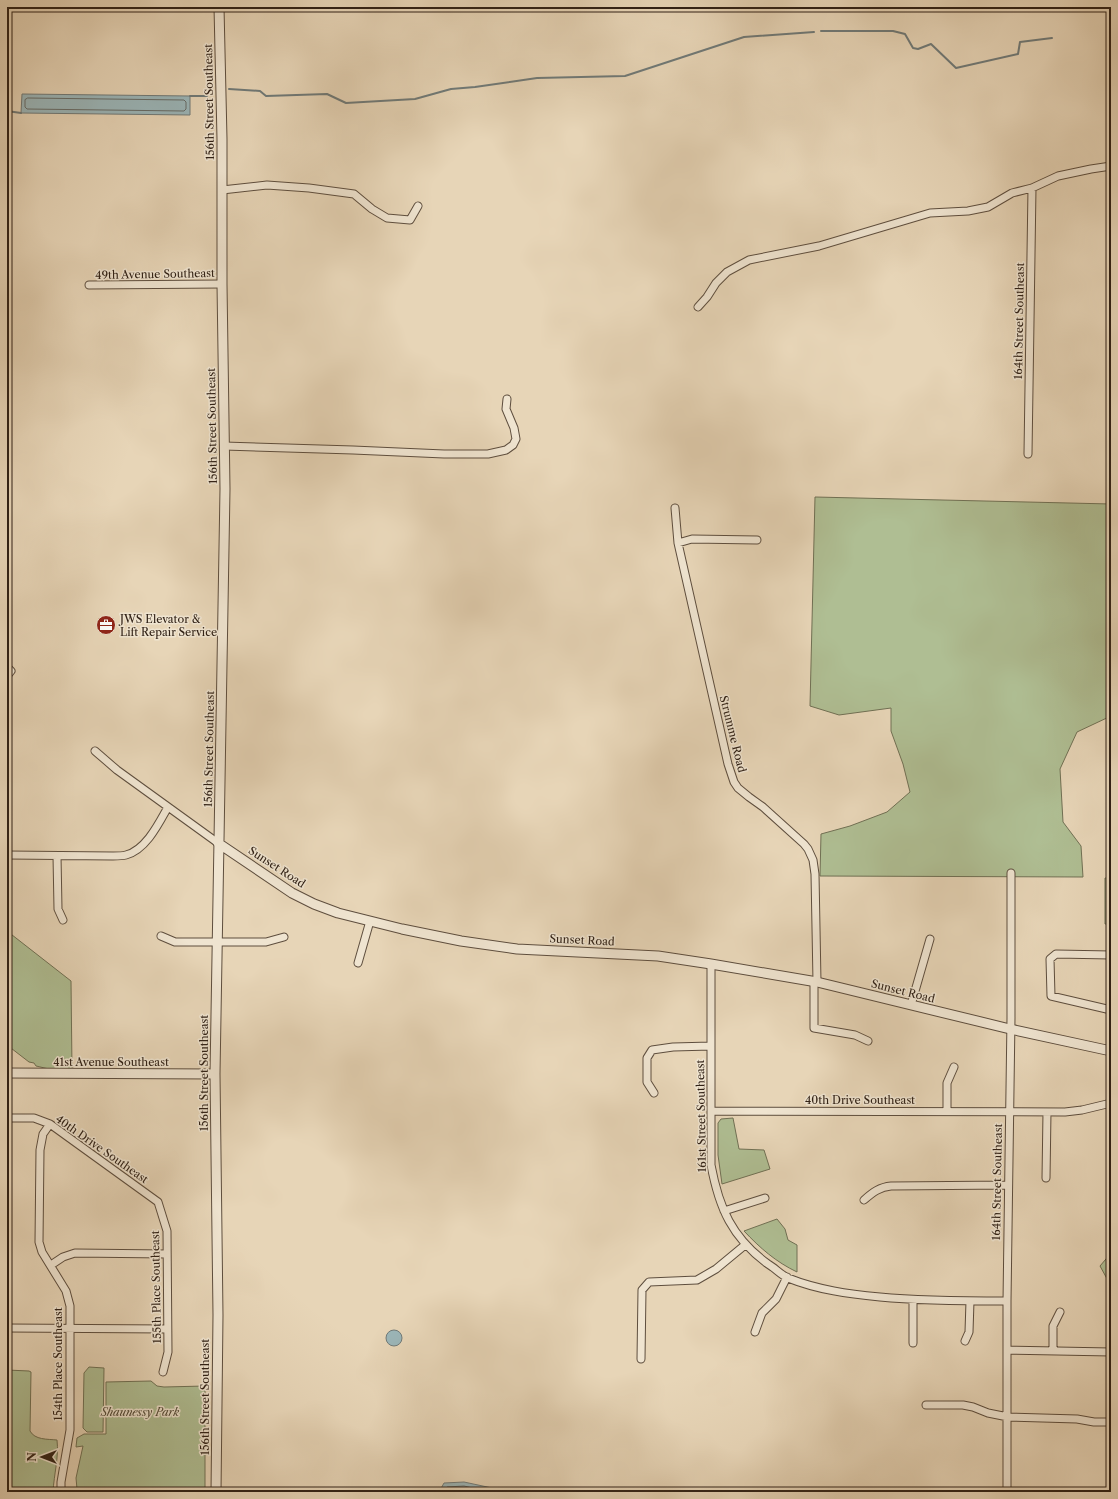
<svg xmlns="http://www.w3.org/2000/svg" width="1118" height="1499" viewBox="0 0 1118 1499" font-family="'Libre Caslon Text',serif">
<rect width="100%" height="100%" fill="#e7d5b7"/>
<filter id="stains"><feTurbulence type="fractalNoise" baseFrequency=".005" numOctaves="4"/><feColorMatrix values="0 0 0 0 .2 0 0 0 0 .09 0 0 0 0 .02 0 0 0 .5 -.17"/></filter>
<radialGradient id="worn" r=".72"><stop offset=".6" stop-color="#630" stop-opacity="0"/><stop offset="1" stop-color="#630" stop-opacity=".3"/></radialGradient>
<path fill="#afbe93" stroke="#707054" d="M815,497L1111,504V716L1077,732L1060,769L1063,822L1081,846L1083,877L820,876L821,834L850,826L887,812L910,792L903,764L891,731V708L839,715L810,706Z
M1105,878H1111V924H1105Z
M7,931L71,981L72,1069H49L36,1066L34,1063L29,1062L7,1045Z
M733,1118L739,1149L764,1150L770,1169L722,1184L718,1155V1123L721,1119Z
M777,1219L785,1229L788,1240L797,1245V1272C776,1262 760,1248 744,1231Z
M1111,1253V1286L1100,1266Z
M89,1367L104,1368L103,1432H87L83,1428L84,1373Z
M7,1370L29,1371L31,1372L30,1431C35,1440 47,1439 57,1440C59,1457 54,1474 53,1492H7Z
M151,1381L157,1386L164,1387L205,1386V1492C162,1492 120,1489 77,1489L76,1478L83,1446L76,1447L77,1438L84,1434H106V1382Z"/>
<path fill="#9bb6b9" stroke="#707a78" d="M22,94L190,96V115L21,113Z
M386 1338a8 8 0 1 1 16 0a8 8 0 1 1-16 0Z
M464,1482L506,1491L439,1492L444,1483Z"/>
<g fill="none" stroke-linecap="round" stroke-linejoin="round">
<path stroke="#666c68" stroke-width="1" d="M28,98L184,100L186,102V109L184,111L27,109L25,107V100Z
M443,1492L447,1487L464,1486L489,1492"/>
<path stroke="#707a78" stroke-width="2" d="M821,31H893L905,34L913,48L918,49L931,44L956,68L1018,54L1020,42L1052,38
M229,89L260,91L266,96L327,94L346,103L415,99L451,89L475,87L537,78L625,76L744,37L814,32
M190,96H207
M7,111L21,113"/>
<g stroke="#5e4e3e" stroke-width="9">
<path id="minor" d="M222,190L267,185L309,188L354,194L372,209L387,218L410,220L418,206
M89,285L222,284
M698,307L707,297L716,283L727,272L749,260L819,246L930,213L968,211L988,207L1012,193L1032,188L1058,176L1091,169L1111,166
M224,446L353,450L444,454H488L506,450L513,445L516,439L514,428L506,409L507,399
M1028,454L1032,188
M675,508L678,543L728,764L734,782L738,788L749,797L763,807L804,844L808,849L813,860L815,874L817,982
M678,543L692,539L757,540
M7,667L11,671L7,676
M95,751L117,770L218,843
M7,855L113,856C117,856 122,856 126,855C146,850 159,823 168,807
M57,856L58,909L63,920
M161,936L175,942H266L284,937
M1111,955L1056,954L1050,959L1051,996L1111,1010
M358,963L370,921
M711,964V1165C719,1208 732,1238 768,1264C775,1268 781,1275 788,1278C818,1290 849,1294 880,1297C922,1301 964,1301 1007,1301
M814,981V1028L855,1035L868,1041
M911,1005L930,939
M654,1093L647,1082V1058L652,1050L673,1047L711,1046
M711,1111L1065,1112L1082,1110L1111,1103
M947,1111V1083L954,1067
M7,1118H34L50,1124L158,1202L167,1231L168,1352L163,1372
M50,1124L43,1134L40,1150L39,1242L42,1252L66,1291L70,1306V1430L61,1482V1492
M1046,1178L1047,1112
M864,1200C873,1192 880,1187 891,1186L1008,1185
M724,1211L765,1198
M51,1265L63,1257L75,1253L167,1254
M913,1300V1343
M7,1328L167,1329
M755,1332L762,1313L776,1299L787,1277
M965,1341L969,1332L970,1301
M1008,1350L1111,1352
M1053,1350V1326L1060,1312
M641,1359L642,1290L649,1282L697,1280L716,1269L745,1245
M926,1405H963L973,1407L988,1413L1008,1417L1077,1419L1094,1422H1111
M1007,1492V1301L1011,1018V873"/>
</g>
<g stroke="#5e4e3e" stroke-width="11">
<path id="tertiary" d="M218,843L292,893L314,904L338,913L402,929L461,941L517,949L658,956L711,964L817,982L1010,1029L1111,1051
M7,1073L215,1074
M216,1492L218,1315L215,1074L225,489L222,284V139L219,7"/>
</g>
<use href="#minor" stroke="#efe4d0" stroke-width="7"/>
<use href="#tertiary" stroke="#efe4d0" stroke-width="9"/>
</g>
<defs>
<g id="office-disc" transform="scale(1)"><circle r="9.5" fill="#8f2418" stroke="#efe4d0"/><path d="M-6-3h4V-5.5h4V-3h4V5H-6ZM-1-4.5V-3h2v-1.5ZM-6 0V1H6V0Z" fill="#fff"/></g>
</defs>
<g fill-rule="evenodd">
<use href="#office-disc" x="106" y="625"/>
</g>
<g text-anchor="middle" stroke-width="3" stroke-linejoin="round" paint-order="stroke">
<g font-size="11" fill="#302116" stroke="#efe4d0">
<text transform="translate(209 102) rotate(-91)" y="4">156th Street Southeast</text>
<text transform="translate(155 274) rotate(-1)" y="4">49th Avenue Southeast</text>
<text transform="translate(1019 321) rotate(-89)" y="4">164th Street Southeast</text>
<text transform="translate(212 426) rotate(-91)" y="4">156th Street Southeast</text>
<text transform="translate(733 734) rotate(76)" y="4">Strumme Road</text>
<text transform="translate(209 749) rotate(-89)" y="4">156th Street Southeast</text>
<text transform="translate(277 867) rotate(33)" y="4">Sunset Road</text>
<text transform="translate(582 940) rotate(3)" y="4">Sunset Road</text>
<text transform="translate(903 991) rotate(14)" y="4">Sunset Road</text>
<text x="111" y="1066">41st Avenue Southeast</text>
<text transform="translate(204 1073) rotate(-90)" y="4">156th Street Southeast</text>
<text x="860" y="1104">40th Drive Southeast</text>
<text transform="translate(701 1116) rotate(-91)" y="4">161st Street Southeast</text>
<text transform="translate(102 1149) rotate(35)" y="4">40th Drive Southeast</text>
<text transform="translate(997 1182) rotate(-89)" y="4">164th Street Southeast</text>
<text transform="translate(156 1287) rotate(-91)" y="4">155th Place Southeast</text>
<text transform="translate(58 1364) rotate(-90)" y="4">154th Place Southeast</text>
<text transform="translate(205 1397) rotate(-90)" y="4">156th Street Southeast</text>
</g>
<g font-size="11" fill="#302116" stroke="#efe4d0" text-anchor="start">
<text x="120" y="623">JWS Elevator &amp;<tspan x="120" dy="13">Lift Repair Service</tspan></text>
</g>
<g font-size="11" font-style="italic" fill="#504835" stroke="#efe4d0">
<text x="140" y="1416">Shaunessy Park</text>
</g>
</g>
<rect width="1118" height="1499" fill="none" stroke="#e7d5b7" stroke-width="24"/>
<rect x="8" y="8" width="1102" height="1483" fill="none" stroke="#302116" stroke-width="2"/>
<rect x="12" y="12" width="1094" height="1475" fill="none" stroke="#302116"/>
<g transform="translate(42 1457) rotate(270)" stroke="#efe4d0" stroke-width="3" paint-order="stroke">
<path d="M0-3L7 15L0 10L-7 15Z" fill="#302116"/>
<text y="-6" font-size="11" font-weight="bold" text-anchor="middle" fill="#302116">N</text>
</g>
<rect width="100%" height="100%" filter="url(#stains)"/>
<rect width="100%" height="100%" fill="url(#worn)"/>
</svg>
